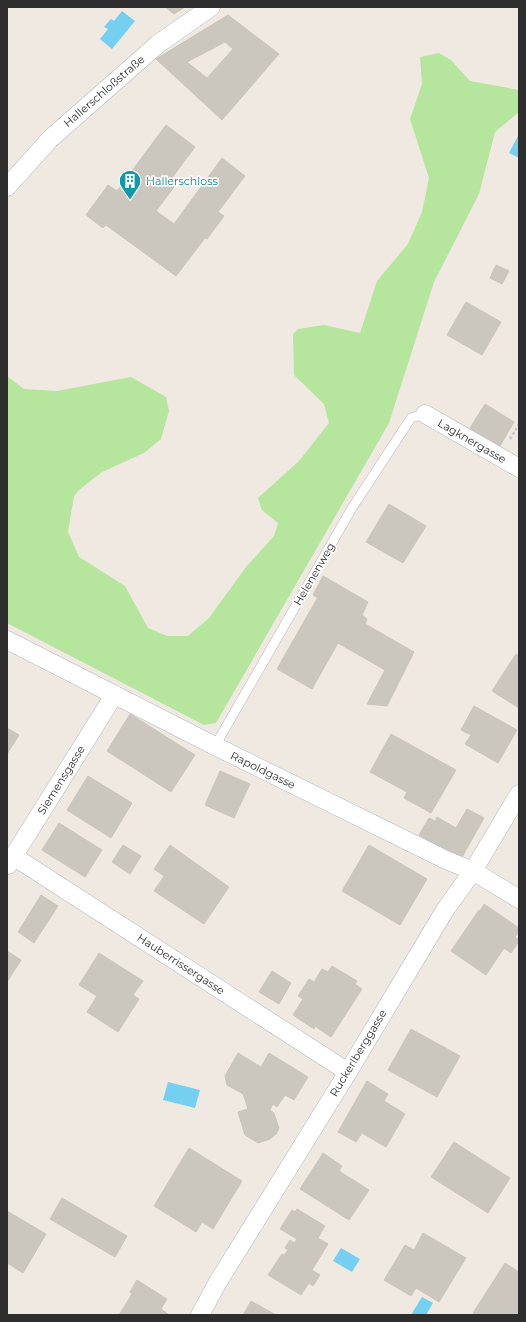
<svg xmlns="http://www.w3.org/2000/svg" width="526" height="1322" viewBox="0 0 526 1322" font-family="Montserrat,sans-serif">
<rect width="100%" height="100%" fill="#efe9e1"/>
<path fill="#b6e59e" d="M439,53L451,60L470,81L519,90V112L495,132L479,194L434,282L389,423L216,723L204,725L7,623V376L24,389L57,391L131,377L166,397L169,411L161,439L144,453L102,472L79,490L74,496L68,532L79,557L125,586L148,628L167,636H188L209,618L246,567L274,536L278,523L262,510L258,498L299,461L329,423L324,404L294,375L293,334L298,329L324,325L360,333L377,281L408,244L422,212L429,178L410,119L422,84L420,57Z"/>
<path fill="#75cff0" d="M122,11L135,21L112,49L100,39L108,29L104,27L111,19L114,21Z
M519,134V158L509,153Z
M168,1082L200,1090L195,1108L163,1100Z
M341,1248L360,1259L352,1272L333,1261Z
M422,1297L433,1303L426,1315H411Z"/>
<path fill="#cbc7bf" stroke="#cbc5ba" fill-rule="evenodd" d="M165,7H185L174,14Z
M228,15L279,54L222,120L156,59ZM225,42L233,49L207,78L187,62Z
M166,125L195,147L168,183L174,187L156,211L174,224L222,158L245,176L218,212L224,216L207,239L205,238L176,276L106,225L103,228L86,215L108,185L117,191Z
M496,265L509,271L502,284L490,278Z
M466,302L501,322L482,355L447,335Z
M485,404L514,422L500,446L470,428Z
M389,504L426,526L403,563L366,542Z
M323,576L368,602L362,615L367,619L365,624L313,595Z
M318,597L414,652L387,706L367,704L385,670L338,643L312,689L277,669Z
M516,654L519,656V708L492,691Z
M474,706L517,730L498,763L465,744L471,735L461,730Z
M130,714L195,755L171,792L107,751Z
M7,728L19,735L7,754Z
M391,734L456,770L431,813L404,798L407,792L370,772Z
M220,771L250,784L234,818L205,805Z
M88,776L132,803L111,838L67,810Z
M467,809L484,818L461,859L419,835L429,818L435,821L437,817L456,828Z
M59,823L102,850L85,877L42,850Z
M123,845L141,856L130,874L112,862Z
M170,845L229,887L204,924L154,891L164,876L154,869Z
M369,845L427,879L400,925L342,891Z
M41,895L58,906L34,943L18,932Z
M484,904L519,928V932L515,937L519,940V941L511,953L504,948L486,975L451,951L479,910L480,911Z
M7,951L21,960L7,982Z
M99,953L143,981L133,995L139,999L118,1032L87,1012L97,996L79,985Z
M332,966L357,981L355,984L362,989L331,1037L315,1026L314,1029L293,1015L303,999L298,996L309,979L314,982L322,969L328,972Z
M272,971L291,983L279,1004L259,992Z
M411,1029L460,1056L437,1097L388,1070Z
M238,1053L261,1067L269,1053L308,1077L294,1100L285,1095L277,1107L273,1104L270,1110L274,1113L279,1128L276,1134L270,1139L258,1143L245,1135L238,1112L248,1109L243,1094L227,1085L225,1076Z
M367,1081L388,1094L384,1101L405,1114L386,1147L362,1133L356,1142L338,1132Z
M454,1142L510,1178L488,1213L431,1177Z
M189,1148L242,1181L213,1229L202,1222L196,1232L154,1206Z
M323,1153L342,1166L339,1171L369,1190L349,1220L300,1189Z
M62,1198L127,1236L115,1257L50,1219Z
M297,1209L325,1226L318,1238L328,1244L312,1270L320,1275L313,1286L309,1283L301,1295L268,1275L282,1254L284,1255L288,1250L285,1248L290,1240L294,1243L297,1239L280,1229L292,1210L295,1212Z
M7,1211L46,1234L23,1273L7,1263Z
M423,1233L466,1258L439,1302L416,1288L411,1296L384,1280L405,1245L414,1250Z
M505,1263L519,1272V1315H476L473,1313Z
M137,1280L167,1299L161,1309L168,1314V1315H119L132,1294L130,1292Z
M251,1301L276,1315H243Z"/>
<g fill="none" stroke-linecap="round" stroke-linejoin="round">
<g stroke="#b4b7c1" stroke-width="10">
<path id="service" d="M215,746L352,508L411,418L425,414"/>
</g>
<g stroke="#b4b7c1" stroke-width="19">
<path id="minor" d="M7,187L50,139L158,44L211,7
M425,414L519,468
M7,640L215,746L446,860L473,871L519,899
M13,856L348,1072
M8,865L108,705L114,694
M200,1315L218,1282L348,1072L445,910L473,871L519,794"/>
</g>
<path stroke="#c9c9c9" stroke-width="2.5" stroke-dasharray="3 2" stroke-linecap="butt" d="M510,439L519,424"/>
<use href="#service" stroke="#fff" stroke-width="9"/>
<use href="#minor" stroke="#fff" stroke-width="18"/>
</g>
<defs>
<g id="building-pin" transform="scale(1.15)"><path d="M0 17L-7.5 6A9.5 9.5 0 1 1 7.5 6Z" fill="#0f9aa8" stroke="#fff"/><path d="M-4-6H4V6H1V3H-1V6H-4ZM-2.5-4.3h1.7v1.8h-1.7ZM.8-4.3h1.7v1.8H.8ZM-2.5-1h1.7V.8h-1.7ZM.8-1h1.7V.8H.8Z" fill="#fff"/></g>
</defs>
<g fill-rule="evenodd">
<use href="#building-pin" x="130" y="181"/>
</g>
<g text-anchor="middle" stroke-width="3.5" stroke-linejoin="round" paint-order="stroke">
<g font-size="11" fill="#2e2e2e" stroke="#fff">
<text transform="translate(104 91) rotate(-41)" y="4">Hallerschloßstraße</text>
<text transform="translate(472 441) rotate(30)" y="4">Lagknergasse</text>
<text transform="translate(314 574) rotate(-60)" y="4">Helenenweg</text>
<text transform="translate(263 770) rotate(26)" y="4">Rapoldgasse</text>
<text transform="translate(61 780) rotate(-58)" y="4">Siemensgasse</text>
<text transform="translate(181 964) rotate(33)" y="4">Hauberrissergasse</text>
<text transform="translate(358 1053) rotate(-59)" y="4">Ruckerlberggasse</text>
</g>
<g font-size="11" fill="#0d838f" stroke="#fff" text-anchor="start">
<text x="146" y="185">Hallerschloss</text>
</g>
</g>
<rect width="526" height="1322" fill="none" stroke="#2e2e2e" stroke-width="16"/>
</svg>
